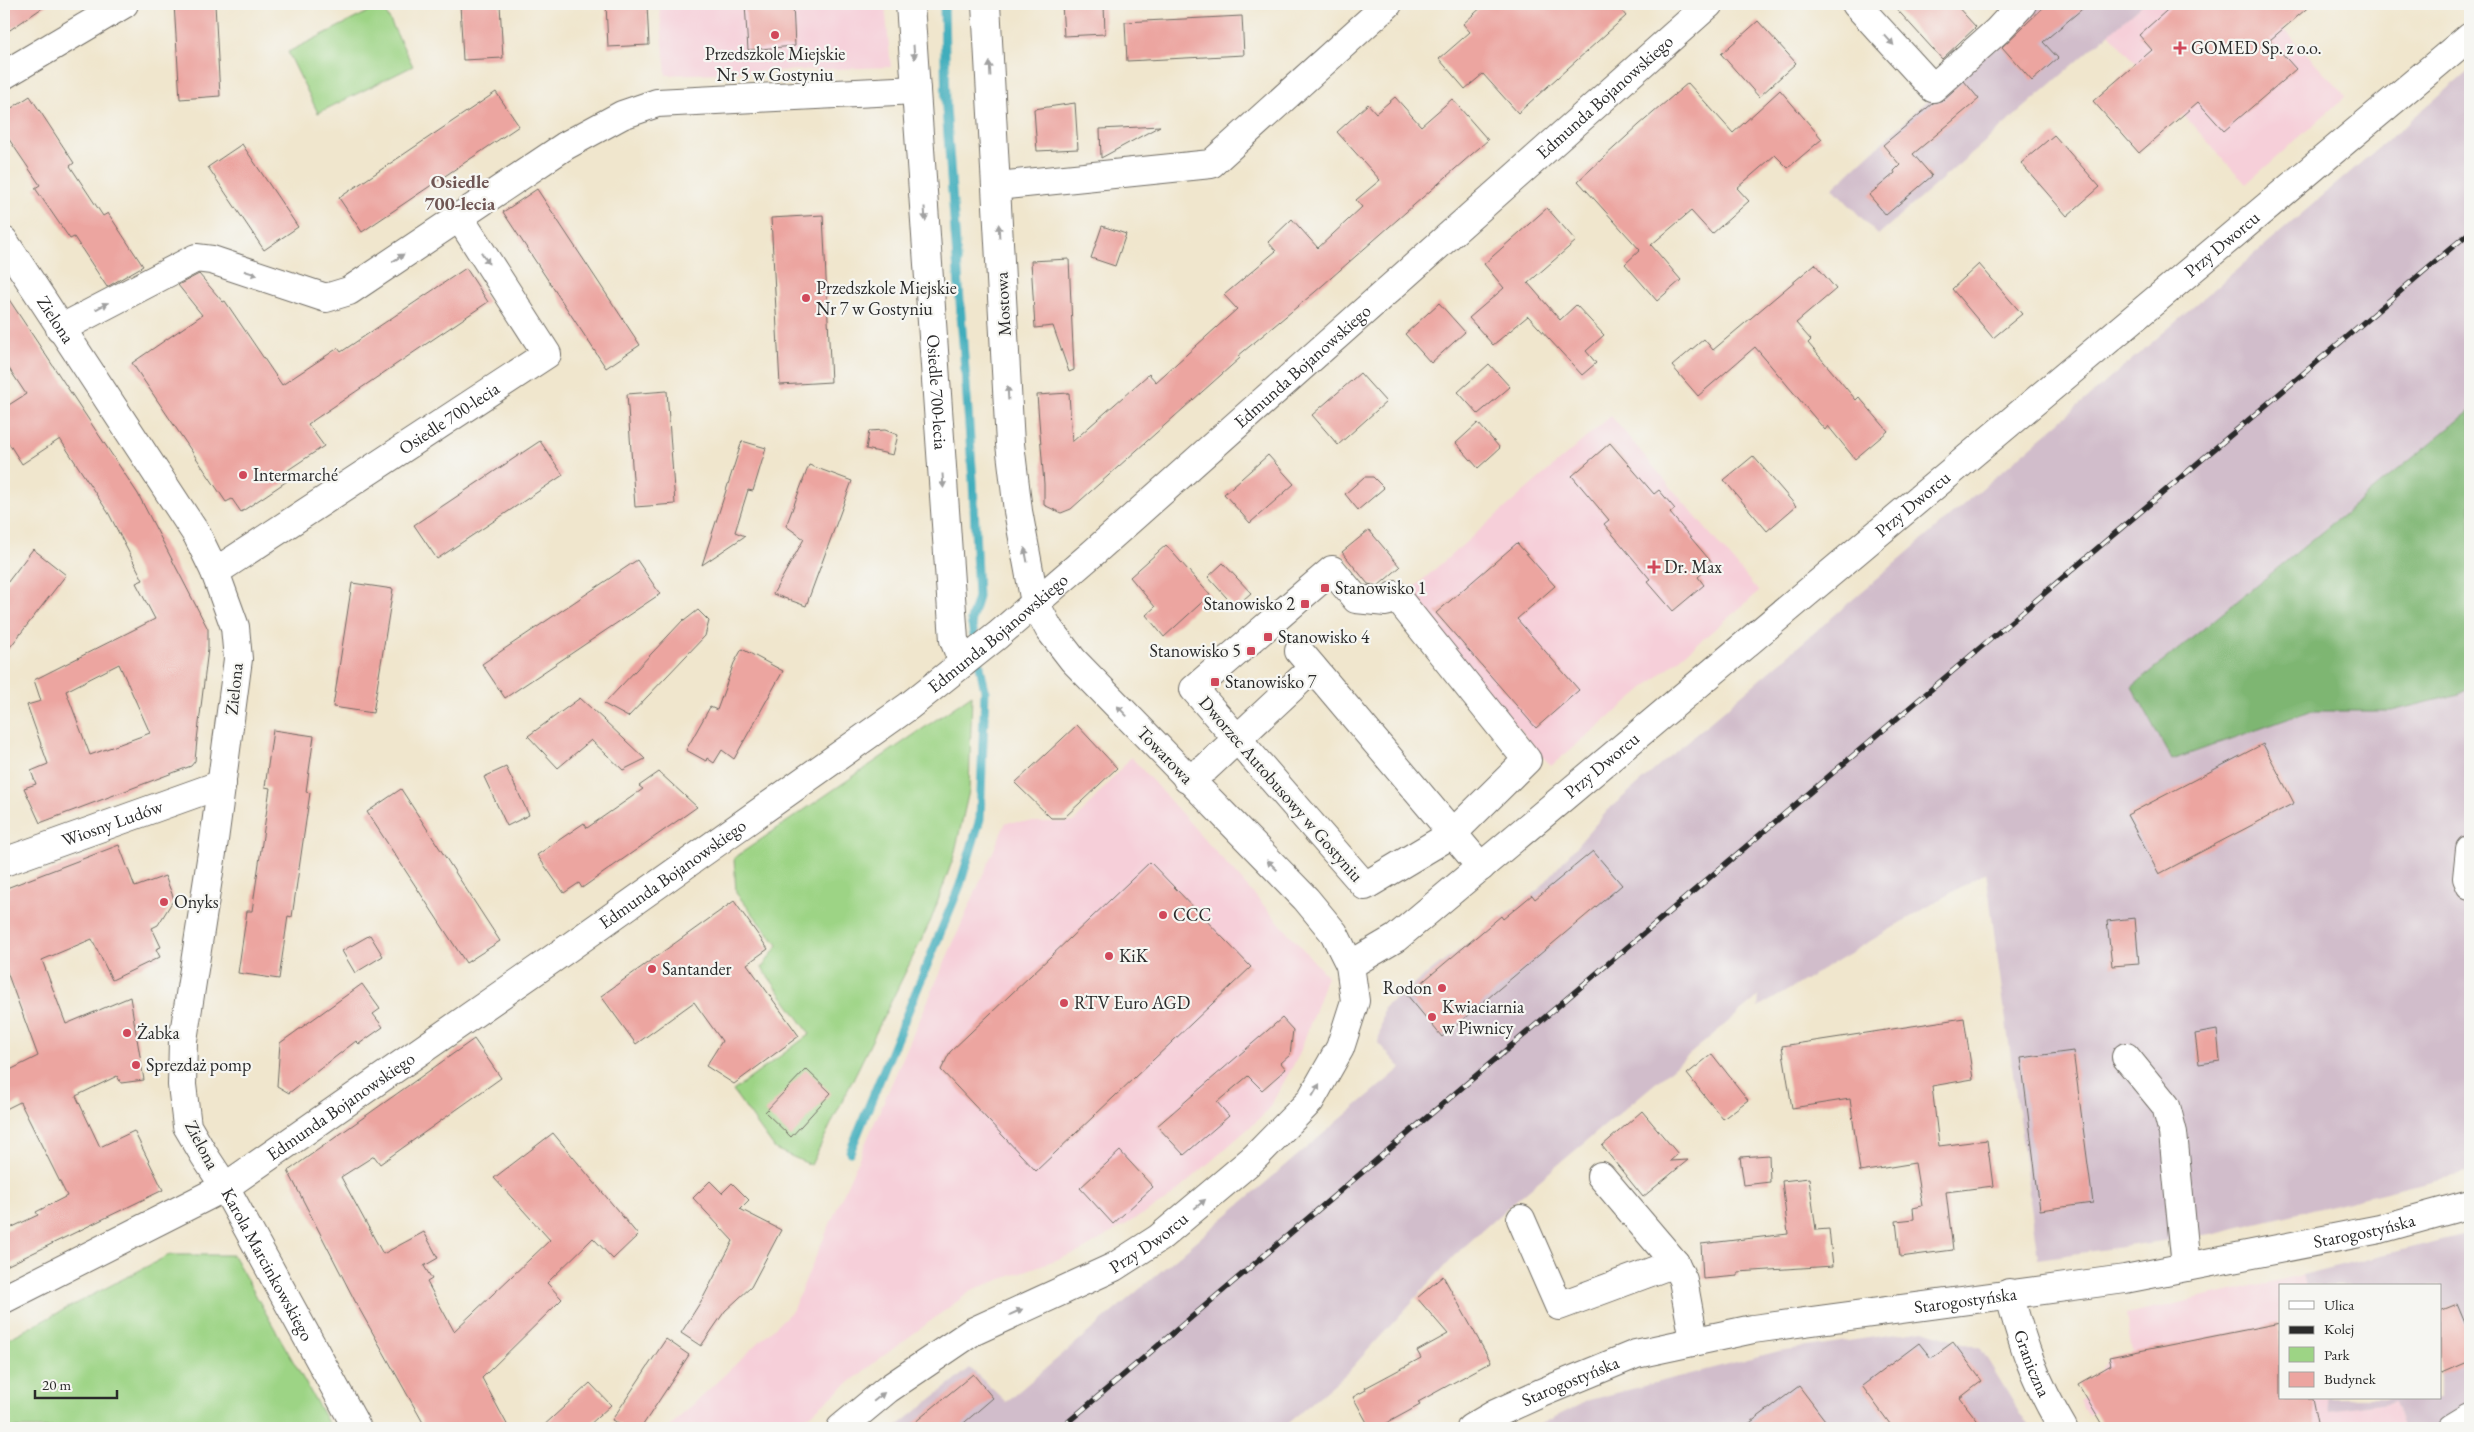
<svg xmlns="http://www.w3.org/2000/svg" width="2474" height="1432" viewBox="0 0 2474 1432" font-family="'EB Garamond',serif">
<rect width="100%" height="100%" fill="#f6f6f2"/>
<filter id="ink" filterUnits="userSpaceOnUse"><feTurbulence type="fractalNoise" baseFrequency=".02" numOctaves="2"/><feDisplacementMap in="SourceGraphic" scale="10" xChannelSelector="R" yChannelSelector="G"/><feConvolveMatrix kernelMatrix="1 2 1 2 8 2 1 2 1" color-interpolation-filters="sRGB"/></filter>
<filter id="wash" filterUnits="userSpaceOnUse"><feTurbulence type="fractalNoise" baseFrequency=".0096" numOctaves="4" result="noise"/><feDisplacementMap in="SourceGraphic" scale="20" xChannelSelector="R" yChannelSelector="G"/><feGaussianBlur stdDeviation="1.12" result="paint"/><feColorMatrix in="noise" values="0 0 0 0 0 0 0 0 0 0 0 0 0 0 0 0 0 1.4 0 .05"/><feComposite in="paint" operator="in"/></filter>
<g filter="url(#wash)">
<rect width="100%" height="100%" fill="#f0e6cd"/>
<path fill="#f6cfd9" d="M659,4H885L891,67L666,75Z
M2143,4H2261L2346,96L2246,184L2109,33Z
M1611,416L1759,592L1551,766L1404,596Z
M1131,757L1327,976L1299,1055L1267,1112L1167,1200L1081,1251L974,1289L875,1362L793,1428H668L792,1311L1006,822H1074Z
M2302,1275L2305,1286H2280V1398H2327L2330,1411L2394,1402L2404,1428H2104L2094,1411L2088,1415L2079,1401L2086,1396L2078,1384L2100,1371L2109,1357L2132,1352L2126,1315Z"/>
<path fill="#d1bdcb" d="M2032,4H2143L1878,235L1833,188Z
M2470,69V1172L2211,1234L2038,1259L1986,872L1758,1008L1759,996L1508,1207L1454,1256L1348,1372L1282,1428H895L970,1368L1006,1402L1401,1068L1378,1043L1384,1007L1539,889L1609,809Z
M2470,1233V1428H2404L2394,1402L2330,1411L2327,1398H2440V1286H2305L2302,1275Z
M1924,1330L1981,1349L2029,1428H1533L1589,1400L1779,1351Z"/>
<path fill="#9dd485" stroke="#648058" d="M382,5L413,66L318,113L288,52Z
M972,695L969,791L954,856L931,920L811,1165L775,1149L733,1091L810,1034L762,968L778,945L736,893L734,858Z
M169,1255H233L331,1428H4V1341Z"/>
<path fill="#7eb672" stroke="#54704e" d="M2470,411V686L2460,694L2392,711H2310L2172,760L2132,687Z"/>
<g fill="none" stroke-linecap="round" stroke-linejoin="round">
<path stroke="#3fadbc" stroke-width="9" d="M850,1152L960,885L980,819L985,691L971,620L978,597L973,481L946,108L944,4"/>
</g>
<g id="blocks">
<path fill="#eca5a0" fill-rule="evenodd" d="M4,4H48L4,34Z
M174,4H215L220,96L180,99Z
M460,4H500L503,58L463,60Z
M606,4H647L649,45L608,47Z
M745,4H793L795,46L748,50Z
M1062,4H1104L1105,34L1064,36Z
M1485,4H1616L1626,16L1518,113L1483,74L1465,89L1439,59L1470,32L1463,24Z
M1892,4H1955L1976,27L1942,59Z
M2047,4H2088L2043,42L2058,58L2032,81L2002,47Z
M2174,4H2312L2270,40L2296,69L2267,94L2224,131L2198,102L2139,153L2093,101L2152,50L2139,35Z
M1242,16L1244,55L1127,61L1125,22Z
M1758,21L1796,63L1759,97L1721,54Z
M1964,81L1979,99L1913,154L1932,176L1886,215L1869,195L1895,173L1894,171L1900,165L1883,145L1933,103L1943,100Z
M1688,83L1733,133L1780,90L1822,139L1788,168L1775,155L1737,188L1749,201L1712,234L1691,211L1651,245L1681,280L1657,301L1625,264L1640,250L1578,181L1639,125Z
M496,92L519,126L362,232L339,198Z
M30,96L74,163L70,166L103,216L108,213L143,266L107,287L74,237L70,239L35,188L40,185L4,132V113Z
M1395,97L1421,126L1452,99L1488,140L1315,292L1238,356L1240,358L1071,509L1061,513L1044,505V484L1037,395L1069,393L1072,442L1149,374L1156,382L1237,309L1224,295L1276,251L1268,242L1292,219L1318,248L1362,207L1356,200L1380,180L1337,132L1368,104L1376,113Z
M1075,103L1078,149L1037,151L1034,109Z
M1160,126L1101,158L1100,129Z
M2054,135L2100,187L2067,216L2021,163Z
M242,144L298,227L264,250L208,167Z
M537,189L640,345L606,368L503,212Z
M1547,208L1576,241L1528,283L1560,320L1576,305L1604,335L1586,351L1596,363L1582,375L1528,316L1493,345L1469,318L1504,288L1484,264Z
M823,215L831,382L780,385L771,218Z
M1102,226L1126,234L1115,266L1091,258Z
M1069,259L1074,370L1069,372L1053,326L1035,328L1031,261Z
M1815,264L1836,289L1796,323L1811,340L1808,343L1856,400L1859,397L1888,431L1855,459L1828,426L1825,430L1755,347L1698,396L1672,366L1704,339L1713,350Z
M1979,264L2022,314L1993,338L1952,289Z
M466,268L488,302L308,424L324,446L288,470L293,477L241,512L232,499L226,502L132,363L202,315L178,285L199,274L223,302L225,301L282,385L338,348L341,352Z
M4,292L138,494L208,629V649L197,740L195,761L191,766L40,823L24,788L36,784L31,771L48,764L27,705L41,701L34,680L155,619L136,583L143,580L109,514L60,439L22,464L4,436V408L26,394L4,361ZM119,664L150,733L90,755L66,691Z
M1439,303L1465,332L1431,363L1405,334Z
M1489,364L1510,387L1478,414L1458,392Z
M1360,373L1386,402L1338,445L1312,415Z
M667,391L675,504L635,507L627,394Z
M1478,423L1500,448L1478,468L1456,443Z
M885,430L898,435L893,455L866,449L869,431Z
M540,441L563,475L437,559L414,525Z
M742,441L766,448L753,491L748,490L735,532L745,536L702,565Z
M1610,443L1654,494L1659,490L1675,509L1670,513L1713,564L1698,577L1704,585L1673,611L1647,581L1650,579L1604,524L1609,520L1572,476Z
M1268,455L1294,484L1250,523L1224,494Z
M1753,456L1796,506L1767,531L1724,480Z
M809,465L852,481L806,606L773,594L804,539L786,526Z
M1364,477H1373L1384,488L1358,510L1345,494Z
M1369,530L1400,567L1378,586L1368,584L1342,552Z
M1517,543L1555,586L1517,619L1579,690L1536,728L1436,613Z
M1166,545L1210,595L1164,637L1146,615L1155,607L1130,577Z
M33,549L66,575L4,655V587Z
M637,560L660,594L505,698L482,664Z
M1223,563L1251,593L1235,607L1208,577Z
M352,583L393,589L373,713L333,707Z
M698,610L709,621L705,636L628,717L604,704L684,619V621Z
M742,649L783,671L734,759L722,750L714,763L707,758L706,761L686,750L710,707L717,710L734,663Z
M580,698L604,720L645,759L623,770L591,740L558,768L528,736Z
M1077,725L1117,768L1064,818H1051L1015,783Z
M273,730L314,736L306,792L310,793L292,917L288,916L279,979L238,973L247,911H252L270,788L265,787Z
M2263,744L2294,803L2159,874L2127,815Z
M506,767L529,815L507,826L484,777Z
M659,772L697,807L582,888L579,883L564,893L537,855L584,823L587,828L643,789L639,786Z
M401,789L500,941L466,963L367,812Z
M119,845L135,887L165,876L174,899L158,925L152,928L161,947L156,949L160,957L112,980L92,939L42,960L66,1024L130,997L144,1080L121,1083L117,1076L76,1096L100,1147L134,1131L163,1190L4,1267V1231L38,1215L36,1212L67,1196L20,1102L4,1110V1073L38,1056L4,964V889Z
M1593,851L1622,885L1442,1037L1407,995L1501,916L1503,919L1532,895L1535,899Z
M1150,862L1251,967L1036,1171L941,1070L950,1052Z
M734,901L768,949L747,964L799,1036L734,1084L706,1066L722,1041L694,1002L636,1044L601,996Z
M2135,918L2139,964L2112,966L2107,921Z
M370,935L383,956L355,973L342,951Z
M362,984L380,1009L373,1014L383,1027L359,1044L356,1041L289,1093L277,1086L280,1043Z
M1282,1018L1293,1030L1290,1055L1281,1063L1286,1069L1262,1090L1248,1076L1217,1102L1229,1116L1184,1155L1157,1126Z
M1964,1018L1973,1079L1932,1086L1939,1146L1987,1140L1993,1186L1946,1192L1953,1250L1900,1257L1896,1221L1914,1219L1913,1208L1922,1206L1915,1163L1860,1172L1850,1099L1792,1108L1782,1046Z
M2217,1030L2220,1061L2199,1064L2195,1034Z
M474,1039L501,1078L380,1164L374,1156L341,1177L383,1254L424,1232L438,1258L424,1266L432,1279L427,1282L454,1331L550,1240L494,1178L553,1133L638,1235L613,1259L593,1238L547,1283L562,1299L482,1378L509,1428H426L356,1303L288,1171Z
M2073,1051L2093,1203L2040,1210L2021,1058Z
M1712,1054L1748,1100L1723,1119L1687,1074Z
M806,1069L831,1093L791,1137L765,1112Z
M1642,1111L1678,1154L1670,1161L1688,1160L1643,1197L1602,1146Z
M1120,1151L1153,1187L1113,1224L1080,1188Z
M1769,1155L1770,1182L1744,1185L1740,1157Z
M1809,1178L1816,1230L1829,1229L1833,1266L1738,1272V1276L1703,1279L1701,1244L1788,1234L1782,1181Z
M710,1181L722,1193L732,1183L749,1200L740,1209L781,1230L751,1287L725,1311L701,1346L681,1333L703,1298L733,1241L693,1198Z
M1443,1276L1491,1362L1418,1402L1420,1405L1378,1428H1370L1353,1397L1366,1390L1365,1388L1421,1358L1417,1351L1448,1334L1417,1298Z
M2457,1304L2470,1335V1361L2440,1374V1311Z
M2280,1323V1398H2312L2318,1428H2104L2078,1384L2111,1365L2109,1357Z
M666,1339L689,1355L641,1428H626L612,1420Z
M1953,1342L1982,1381L1960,1398L1983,1428H1893L1862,1386L1919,1343L1931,1358Z
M973,1374L993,1398L958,1428H908Z
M590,1383L611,1405L586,1428H541Z
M1799,1386L1831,1428H1743Z"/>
</g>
</g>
<g filter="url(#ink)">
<use href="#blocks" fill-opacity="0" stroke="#706c64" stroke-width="1"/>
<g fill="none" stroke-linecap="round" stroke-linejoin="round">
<g stroke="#706c64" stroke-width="30">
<g id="minor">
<path id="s1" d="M910,4L954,640L963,663"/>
<path d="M1856,4L1933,88L1997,31L2022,4"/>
<path d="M4,75L124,4"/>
<path d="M997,186L1211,164L1388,4"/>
<path id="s2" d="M4,241L197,535L215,572L235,627L238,659L214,840L183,1040L182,1085L187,1126L204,1155L225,1187L357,1428"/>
<path d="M60,329L196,258L212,260L326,298L349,291L565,146L622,115L657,103L916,90"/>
<path d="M1332,570L1356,599L1386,602L1395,595L1527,760L1452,834L1365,886L1194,689Z"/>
<path id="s3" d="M215,572L547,354L459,217"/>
<path d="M1299,651L1481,867"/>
<path d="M1187,779L1206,768L1313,668"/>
<path d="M2470,849L2467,878L2470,885"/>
<path id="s4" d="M4,862L222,784"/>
<path id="s5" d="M1350,965L1396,938L2470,36"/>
<path d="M2126,1057L2166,1106L2173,1133L2186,1267"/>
<path d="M1601,1176L1675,1263L1683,1280L1694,1340"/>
<path d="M1521,1219L1559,1306L1675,1263"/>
<path id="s6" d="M2009,1293C2023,1346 2035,1381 2063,1428"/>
<path id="s7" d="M4,1299L225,1187L564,951L909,706L998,635L1093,553L1709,4"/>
<path id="s8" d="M841,1428L888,1389L972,1332L1114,1267L1159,1238L1254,1158L1310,1101L1340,1048L1355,1001L1350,965L1334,933L1306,899L1073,660L1049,629L1035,603L1018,511L1010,444L986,4"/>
<path id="s9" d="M1471,1428L1495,1414L1541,1393L1636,1354L1753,1329L2125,1279L2380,1229L2470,1204"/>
<path d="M2452,1428L2470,1417"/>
</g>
</g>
<use href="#minor" stroke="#fff" stroke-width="28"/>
<g stroke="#2b2b2b" stroke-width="5.5">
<path id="rail" d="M1061,1428L2470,232"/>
</g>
<use href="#rail" stroke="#f6f6f2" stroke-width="4" stroke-dasharray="11" stroke-linecap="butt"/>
</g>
<defs><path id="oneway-solid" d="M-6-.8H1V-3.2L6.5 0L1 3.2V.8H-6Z" transform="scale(1.25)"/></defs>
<g fill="#a0a0a0">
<use href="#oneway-solid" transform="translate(1889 40) rotate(48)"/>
<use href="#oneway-solid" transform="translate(914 52) rotate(86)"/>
<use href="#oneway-solid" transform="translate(990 69) rotate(-93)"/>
<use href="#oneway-solid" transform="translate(925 214) rotate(86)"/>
<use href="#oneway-solid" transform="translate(999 231) rotate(-93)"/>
<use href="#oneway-solid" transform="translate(398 258) rotate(-34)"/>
<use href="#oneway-solid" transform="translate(485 258) rotate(57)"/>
<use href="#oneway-solid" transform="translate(251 273) rotate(18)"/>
<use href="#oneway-solid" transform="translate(102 306) rotate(-28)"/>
<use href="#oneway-solid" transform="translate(1008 393) rotate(-93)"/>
<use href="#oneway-solid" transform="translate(943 481) rotate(86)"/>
<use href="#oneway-solid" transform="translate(1026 555) rotate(-101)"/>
<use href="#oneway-solid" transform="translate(1122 711) rotate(-134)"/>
<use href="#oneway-solid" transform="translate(1272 865) rotate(-135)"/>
<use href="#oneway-solid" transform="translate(1316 1090) rotate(-60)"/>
<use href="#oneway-solid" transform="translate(1200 1204) rotate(-40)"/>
<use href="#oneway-solid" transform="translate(1016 1312) rotate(-24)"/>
<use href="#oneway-solid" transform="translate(879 1397) rotate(-39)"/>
</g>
</g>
<g fill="#d1495b" stroke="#f6f6f2" stroke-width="2">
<circle cx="775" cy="35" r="5"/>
<path d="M2177.5 40.5h5v5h5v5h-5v5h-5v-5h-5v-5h5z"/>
<circle cx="806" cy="298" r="5"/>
<circle cx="243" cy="475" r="5"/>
<path d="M1651.5 559.5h5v5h5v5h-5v5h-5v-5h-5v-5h5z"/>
<rect x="1320" y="583" width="10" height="10" rx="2.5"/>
<rect x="1300" y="599" width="10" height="10" rx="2.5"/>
<rect x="1263" y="632" width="10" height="10" rx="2.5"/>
<rect x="1246" y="646" width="10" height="10" rx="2.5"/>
<rect x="1210" y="677" width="10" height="10" rx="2.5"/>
<circle cx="164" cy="902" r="5"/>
<circle cx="1163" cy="915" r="5"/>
<circle cx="1109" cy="956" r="5"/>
<circle cx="652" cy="969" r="5"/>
<circle cx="1442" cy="988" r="5"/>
<circle cx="1064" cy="1003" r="5"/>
<circle cx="1432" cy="1017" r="5"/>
<circle cx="127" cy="1033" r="5"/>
<circle cx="136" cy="1065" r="5"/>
</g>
<g text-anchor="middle" stroke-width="4.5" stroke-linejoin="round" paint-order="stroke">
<g font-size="18" fill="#2b2b2b" stroke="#f6f6f2" text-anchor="start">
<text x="2191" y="54">GOMED Sp. z o.o.</text>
<text x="775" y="60" text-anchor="middle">Przedszkole Miejskie<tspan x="775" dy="21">Nr 5 w Gostyniu</tspan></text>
<text x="816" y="294">Przedszkole Miejskie<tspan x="816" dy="21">Nr 7 w Gostyniu</tspan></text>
<text x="253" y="481">Intermarché</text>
<text x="1664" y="573">Dr. Max</text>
<text x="1335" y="594">Stanowisko 1</text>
<text x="1295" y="610" text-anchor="end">Stanowisko 2</text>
<text x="1278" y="643">Stanowisko 4</text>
<text x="1241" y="657" text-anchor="end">Stanowisko 5</text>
<text x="1225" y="688">Stanowisko 7</text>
<text x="174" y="908">Onyks</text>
<text x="1173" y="921">CCC</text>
<text x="1119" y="962">KiK</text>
<text x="662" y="975">Santander</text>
<text x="1432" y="994" text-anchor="end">Rodon</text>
<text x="1074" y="1009">RTV Euro AGD</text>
<text x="1442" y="1013">Kwiaciarnia<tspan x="1442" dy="21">w Piwnicy</tspan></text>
<text x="137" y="1039">Żabka</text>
<text x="146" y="1071">Sprezdaż pomp</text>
</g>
<g font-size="18" fill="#2b2b2b" stroke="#f6f6f2">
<text dy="6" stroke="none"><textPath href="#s7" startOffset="2009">Edmunda Bojanowskiego</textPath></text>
<text dy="6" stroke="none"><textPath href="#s5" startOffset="1132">Przy Dworcu</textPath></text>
<text transform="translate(1003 304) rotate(-93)" y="6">Mostowa</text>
<text dy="6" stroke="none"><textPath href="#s2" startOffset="94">Zielona</textPath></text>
<text dy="6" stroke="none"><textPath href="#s7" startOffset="1604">Edmunda Bojanowskiego</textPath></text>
<text dy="6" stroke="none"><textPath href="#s1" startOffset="389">Osiedle 700-lecia</textPath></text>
<text dy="6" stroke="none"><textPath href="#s3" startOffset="280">Osiedle 700-lecia</textPath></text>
<text dy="6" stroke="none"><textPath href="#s5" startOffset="728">Przy Dworcu</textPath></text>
<text dy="6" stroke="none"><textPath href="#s7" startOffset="1199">Edmunda Bojanowskiego</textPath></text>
<text transform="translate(234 689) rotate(-84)" y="6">Zielona</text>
<text transform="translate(1165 755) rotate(46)" y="6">Towarowa</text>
<text dy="6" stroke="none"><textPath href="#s5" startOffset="322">Przy Dworcu</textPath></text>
<text transform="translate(1281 789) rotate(49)" y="6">Dworzec Autobusowy w Gostyniu</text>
<text dy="6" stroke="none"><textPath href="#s4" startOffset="115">Wiosny Ludów</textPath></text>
<text dy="6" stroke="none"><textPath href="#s7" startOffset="794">Edmunda Bojanowskiego</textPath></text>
<text dy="6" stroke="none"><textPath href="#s7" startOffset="389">Edmunda Bojanowskiego</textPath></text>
<text transform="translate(202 1145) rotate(62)" y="6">Zielona</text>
<text dy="6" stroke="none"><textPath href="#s9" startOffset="920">Starogostyńska</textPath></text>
<text dy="6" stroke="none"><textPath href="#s8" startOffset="361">Przy Dworcu</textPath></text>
<text dy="6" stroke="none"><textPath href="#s2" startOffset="1115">Karola Marcinkowskiego</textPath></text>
<text dy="6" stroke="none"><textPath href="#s9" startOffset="515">Starogostyńska</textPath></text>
<text dy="6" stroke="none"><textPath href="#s6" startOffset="74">Graniczna</textPath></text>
<text dy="6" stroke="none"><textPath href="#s9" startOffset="110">Starogostyńska</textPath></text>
</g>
<g font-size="19" font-weight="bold" fill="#6f5654" stroke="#f6f6f2">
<text x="460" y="188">Osiedle<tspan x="460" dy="22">700-lecia</tspan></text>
</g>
</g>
<rect width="2474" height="1432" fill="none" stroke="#f6f6f2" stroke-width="20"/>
<rect x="2279" y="1284" width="162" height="115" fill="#f6f6f2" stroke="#a5a5a2"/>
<rect x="2289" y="1301" width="25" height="8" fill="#ffffff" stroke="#a5a5a2"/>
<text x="2324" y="1310" font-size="15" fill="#2b2b2b">Ulica</text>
<rect x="2289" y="1326" width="25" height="8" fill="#2b2b2b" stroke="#a5a5a2"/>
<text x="2324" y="1334" font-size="15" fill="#2b2b2b">Kolej</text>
<rect x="2289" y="1347" width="25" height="15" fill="#9dd485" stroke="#a5a5a2"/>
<text x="2324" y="1360" font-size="15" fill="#2b2b2b">Park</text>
<rect x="2289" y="1372" width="25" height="15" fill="#eca5a0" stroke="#a5a5a2"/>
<text x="2324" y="1384" font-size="15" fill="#2b2b2b">Budynek</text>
<path d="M35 1390v8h82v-8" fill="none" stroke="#2b2b2b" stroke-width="2.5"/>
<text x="42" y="1390" font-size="15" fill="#2b2b2b" stroke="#f6f6f2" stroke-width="4" paint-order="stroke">20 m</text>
</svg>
